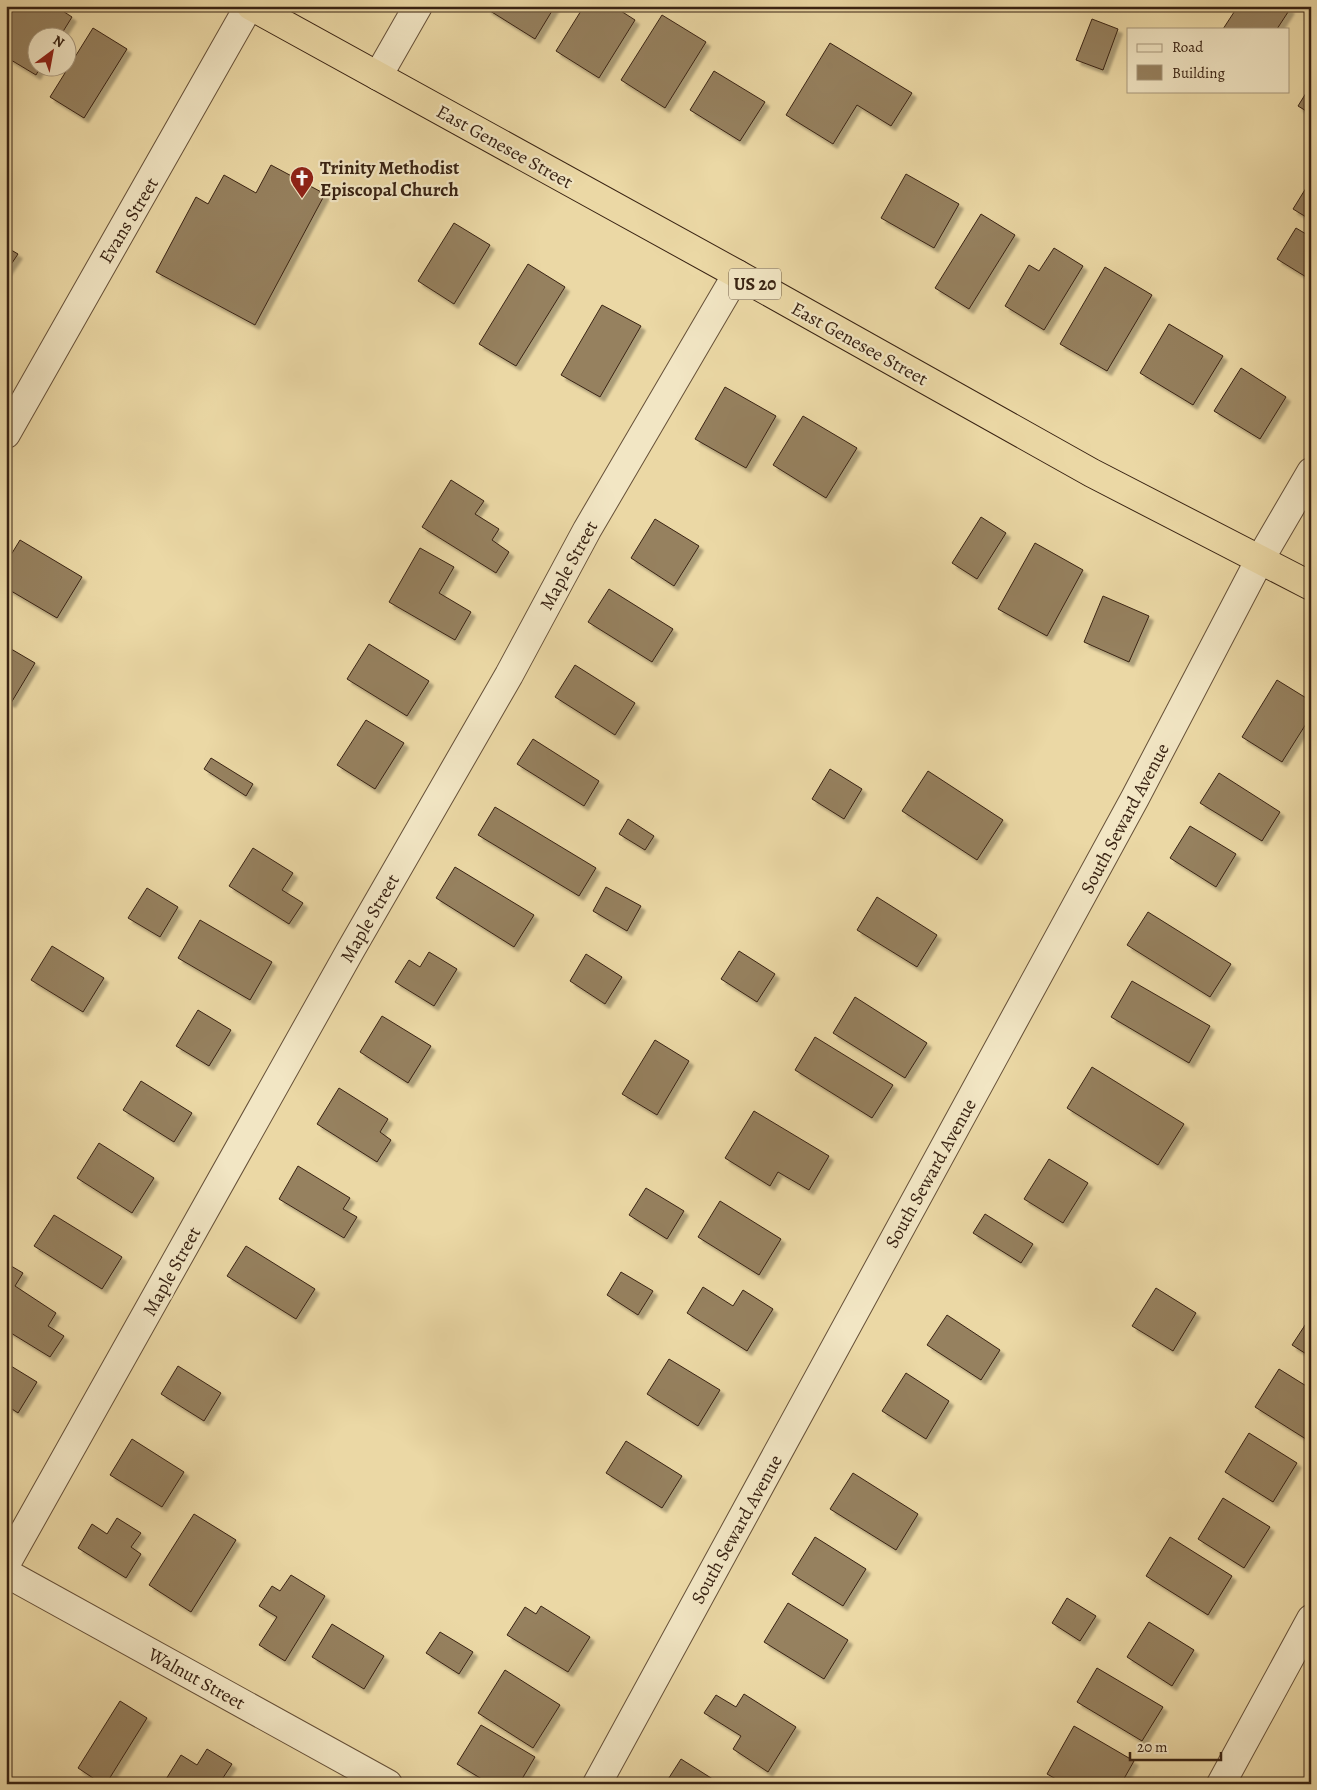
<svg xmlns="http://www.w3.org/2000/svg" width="1317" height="1790" viewBox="0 0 1317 1790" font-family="Alegreya,serif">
<defs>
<filter id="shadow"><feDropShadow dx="4.5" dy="4.5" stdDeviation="1" flood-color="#0004"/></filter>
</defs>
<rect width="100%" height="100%" fill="#ebd8a5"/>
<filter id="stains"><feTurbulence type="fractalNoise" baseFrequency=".004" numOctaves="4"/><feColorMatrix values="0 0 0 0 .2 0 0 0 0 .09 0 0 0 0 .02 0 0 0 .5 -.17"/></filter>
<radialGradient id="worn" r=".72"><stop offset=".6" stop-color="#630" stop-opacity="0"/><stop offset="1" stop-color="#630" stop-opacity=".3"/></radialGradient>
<path fill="#96815f" stroke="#392313" filter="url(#shadow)" d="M14,6H55L72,17L59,38H38V68H40L36,75L6,57V19Z
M488,6H555L535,39L487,9Z
M584,6H613L635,20L599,78L556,51Z
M1238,6H1285L1290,9L1277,29H1223Z
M662,15L706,42L665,108L621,80Z
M1092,19L1118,29L1103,70L1076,60Z
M93,28L127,49L84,118L50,97Z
M830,43L912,93L891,126L857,105L833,144L786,115Z
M714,71L765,102L740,141L690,110Z
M1311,85V114L1298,106Z
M271,165L325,194L255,325L156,272L196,197L208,204L224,175L256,193Z
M906,174L959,204L934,248L881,218Z
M1311,180V220L1293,209Z
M981,214L1015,235L969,309L935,288Z
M454,223L490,245L454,304L418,281Z
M1296,228L1311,237V280L1277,259Z
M6,247L18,254L6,272Z
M1054,248L1083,266L1044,330L1005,306L1029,265L1039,271Z
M528,264L565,287L516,366L479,344Z
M1105,267L1152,295L1107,371L1060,344Z
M602,305L641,326L600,397L561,375Z
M1169,324L1223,356L1193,405L1140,373Z
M1241,368L1286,397L1260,439L1214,411Z
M725,387L776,416L746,468L695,439Z
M803,416L857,448L826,498L773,465Z
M451,480L484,501L475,514L499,529L492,540L509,552L496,573L422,527Z
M981,517L1006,533L977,579L952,563Z
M655,519L699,546L674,586L631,558Z
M20,540L82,577L57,618L6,588V563Z
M1035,543L1083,570L1047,636L998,609Z
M420,548L454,567L439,593L471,612L455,640L389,602Z
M609,589L673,629L652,662L588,622Z
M1103,596L1149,616L1129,662L1084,642Z
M369,644L429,681L407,716L347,679Z
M6,646L35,663L11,703L6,701Z
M575,665L635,703L615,735L555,697Z
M1277,680L1311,701V716L1282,762L1242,737Z
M366,720L404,743L375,789L337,765Z
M533,739L599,781L584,806L517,764Z
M211,758L253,784L246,796L204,769Z
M830,769L862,789L844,819L812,799Z
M928,771L1003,820L977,860L902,811Z
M1219,773L1280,812L1262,841L1200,803Z
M495,807L596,868L579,896L478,835Z
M628,819L654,836L645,850L619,834Z
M1190,826L1236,854L1216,887L1170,858Z
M253,848L293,873L282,890L303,903L289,924L229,886Z
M455,867L534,915L514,947L436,898Z
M606,887L641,906L627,931L593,911Z
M147,888L178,907L160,937L128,918Z
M877,897L937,935L917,967L857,930Z
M1148,912L1231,964L1210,997L1127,945Z
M200,920L272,962L250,1000L178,958Z
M52,946L104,978L83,1012L31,980Z
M739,951L775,974L757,1002L721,979Z
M429,952L457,969L434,1006L395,982L409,960L420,967Z
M586,954L622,977L605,1004L570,981Z
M1132,981L1210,1026L1189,1063L1111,1017Z
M855,997L927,1043L905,1078L833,1033Z
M198,1010L231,1030L209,1066L176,1046Z
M382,1016L431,1046L408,1083L360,1052Z
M815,1037L893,1085L872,1118L795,1070Z
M655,1040L689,1061L657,1115L622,1094Z
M1092,1067L1184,1124L1158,1165L1067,1108Z
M141,1081L192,1113L174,1142L123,1110Z
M339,1088L388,1119L380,1132L391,1140L377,1162L317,1124Z
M754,1111L829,1156L809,1190L778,1172L770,1186L725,1158Z
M99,1143L154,1178L132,1213L77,1178Z
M1049,1159L1088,1183L1063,1223L1024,1199Z
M298,1166L350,1198L343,1209L357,1217L344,1238L279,1199Z
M646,1188L684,1211L667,1239L629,1215Z
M720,1201L781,1239L759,1275L698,1237Z
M985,1214L1033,1244L1021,1263L973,1233Z
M54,1215L122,1257L102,1289L34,1246Z
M246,1246L315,1289L296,1319L227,1276Z
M6,1263L23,1273L15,1286L56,1313L48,1326L64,1336L50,1357L6,1330Z
M621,1272L653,1291L638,1315L607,1295Z
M703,1287L733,1306L743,1290L773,1309L747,1351L687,1313Z
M1156,1288L1196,1313L1173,1351L1132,1326Z
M947,1315L1000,1350L981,1380L927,1345Z
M1311,1316V1357L1292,1345Z
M669,1359L720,1390L698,1426L647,1394Z
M6,1363L37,1382L18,1413L6,1405Z
M178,1366L221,1393L204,1421L161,1394Z
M1279,1369L1311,1389L1309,1441L1255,1407Z
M906,1373L949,1401L926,1439L882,1411Z
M1249,1433L1297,1463L1273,1502L1225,1472Z
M132,1439L184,1472L162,1507L110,1475Z
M626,1441L682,1476L662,1508L606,1473Z
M853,1473L918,1514L896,1550L830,1509Z
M1223,1498L1270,1527L1244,1568L1198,1539Z
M194,1514L236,1540L191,1612L149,1585Z
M117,1518L141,1533L131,1547L141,1554L126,1578L78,1548L92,1524L107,1534Z
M815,1537L866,1569L843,1606L792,1574Z
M1170,1537L1232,1576L1208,1615L1146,1576Z
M291,1575L325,1596L285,1661L259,1645L277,1617L259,1606L272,1586L280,1591Z
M1067,1598L1096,1616L1080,1641L1052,1623Z
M788,1603L848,1640L824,1679L764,1642Z
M541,1606L590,1637L568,1672L507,1635L525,1607L536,1614Z
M1149,1622L1194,1650L1172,1686L1127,1657Z
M332,1624L384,1656L364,1689L312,1657Z
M440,1632L473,1652L459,1674L426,1653Z
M1097,1668L1163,1707L1142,1741L1077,1702Z
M505,1670L560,1705L533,1748L478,1713Z
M744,1694L796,1727L768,1772L733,1749L741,1736L704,1713L716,1695L736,1707Z
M120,1701L147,1718L106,1784H102L78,1768Z
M481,1725L535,1757L519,1784H490L457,1764Z
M1074,1726L1134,1761L1121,1784H1065L1047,1774Z
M207,1749L232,1764L219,1784H163L181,1755L197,1765Z
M681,1759L719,1783L718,1784H665Z"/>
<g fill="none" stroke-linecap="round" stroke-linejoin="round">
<g stroke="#665038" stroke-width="30">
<path id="minor" d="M378,76L418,6
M6,434L249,6
M6,1564L350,951L509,675L587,530L737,274
M6,1573L388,1784
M597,1784L1135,798L1259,561
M1221,1784L1311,1619"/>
</g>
<g stroke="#665038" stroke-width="30">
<path id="tertiary" d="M1259,561L1311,472"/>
</g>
<g stroke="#392313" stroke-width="30">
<path id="trunk" d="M251,6L737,274L1092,473L1311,586"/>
</g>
<use href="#minor" stroke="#f2e6c4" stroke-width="28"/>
<use href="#tertiary" stroke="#f2e6c4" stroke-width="28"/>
<use href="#trunk" stroke="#ebd8a5" stroke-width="28"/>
</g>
<defs>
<g id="church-pin" transform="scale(1.25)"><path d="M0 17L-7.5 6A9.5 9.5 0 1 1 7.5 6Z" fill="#8f2418" stroke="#f2e6c4"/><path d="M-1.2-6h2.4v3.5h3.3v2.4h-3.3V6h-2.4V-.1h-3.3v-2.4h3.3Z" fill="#fff"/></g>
</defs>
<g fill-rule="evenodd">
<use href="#church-pin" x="302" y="178"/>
</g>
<g text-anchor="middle" stroke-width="4.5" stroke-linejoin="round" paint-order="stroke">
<rect fill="#f2e6c4" stroke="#705e48" stroke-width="1" x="729" y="268.5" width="52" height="31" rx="4"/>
<g font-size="18" font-weight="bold" fill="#392313">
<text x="755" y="290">US 20</text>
</g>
<g font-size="19" fill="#392313" stroke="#f2e6c4">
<text transform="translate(505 146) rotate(29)" y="7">East Genesee Street</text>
<text transform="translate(128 220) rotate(-59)" y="7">Evans Street</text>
<text transform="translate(860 343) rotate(29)" y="7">East Genesee Street</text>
<text transform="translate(568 565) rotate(-61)" y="7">Maple Street</text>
<text transform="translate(1124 818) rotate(-62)" y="7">South Seward Avenue</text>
<text transform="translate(369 918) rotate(-60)" y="7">Maple Street</text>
<text transform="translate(930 1173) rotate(-61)" y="7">South Seward Avenue</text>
<text transform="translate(171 1271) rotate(-61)" y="7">Maple Street</text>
<text transform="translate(736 1529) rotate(-61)" y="7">South Seward Avenue</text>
<text transform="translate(197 1678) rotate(29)" y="7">Walnut Street</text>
</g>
<g font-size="19" font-weight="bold" fill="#392313" stroke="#f2e6c4" text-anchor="start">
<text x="320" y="174">Trinity Methodist<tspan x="320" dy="22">Episcopal Church</tspan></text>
</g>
</g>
<rect width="1317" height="1790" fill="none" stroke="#ebd8a5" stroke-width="25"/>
<rect x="8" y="8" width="1302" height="1775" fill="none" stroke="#392313" stroke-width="2.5"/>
<rect x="12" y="12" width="1292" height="1765" fill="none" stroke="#392313"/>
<rect x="1127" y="28" width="162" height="65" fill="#f2e6c4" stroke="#a8987d"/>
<rect x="1137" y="44" width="25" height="8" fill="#f2e6c4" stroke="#a8987d"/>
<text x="1172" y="52" font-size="15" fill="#392313">Road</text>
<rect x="1137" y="65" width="25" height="15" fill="#96815f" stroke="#a8987d"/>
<text x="1172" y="78" font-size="15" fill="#392313">Building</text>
<g transform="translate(52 52) rotate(32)"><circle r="24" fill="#f2e6c4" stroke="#a8987d"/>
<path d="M0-4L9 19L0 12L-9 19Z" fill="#8f2418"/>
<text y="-8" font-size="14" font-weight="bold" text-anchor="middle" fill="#392313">N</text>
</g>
<path d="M1130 1752v8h91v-8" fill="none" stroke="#392313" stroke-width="2.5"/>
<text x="1137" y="1752" font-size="15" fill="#392313" stroke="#f2e6c4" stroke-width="4" paint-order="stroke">20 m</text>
<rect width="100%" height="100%" filter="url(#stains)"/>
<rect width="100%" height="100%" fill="url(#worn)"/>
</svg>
